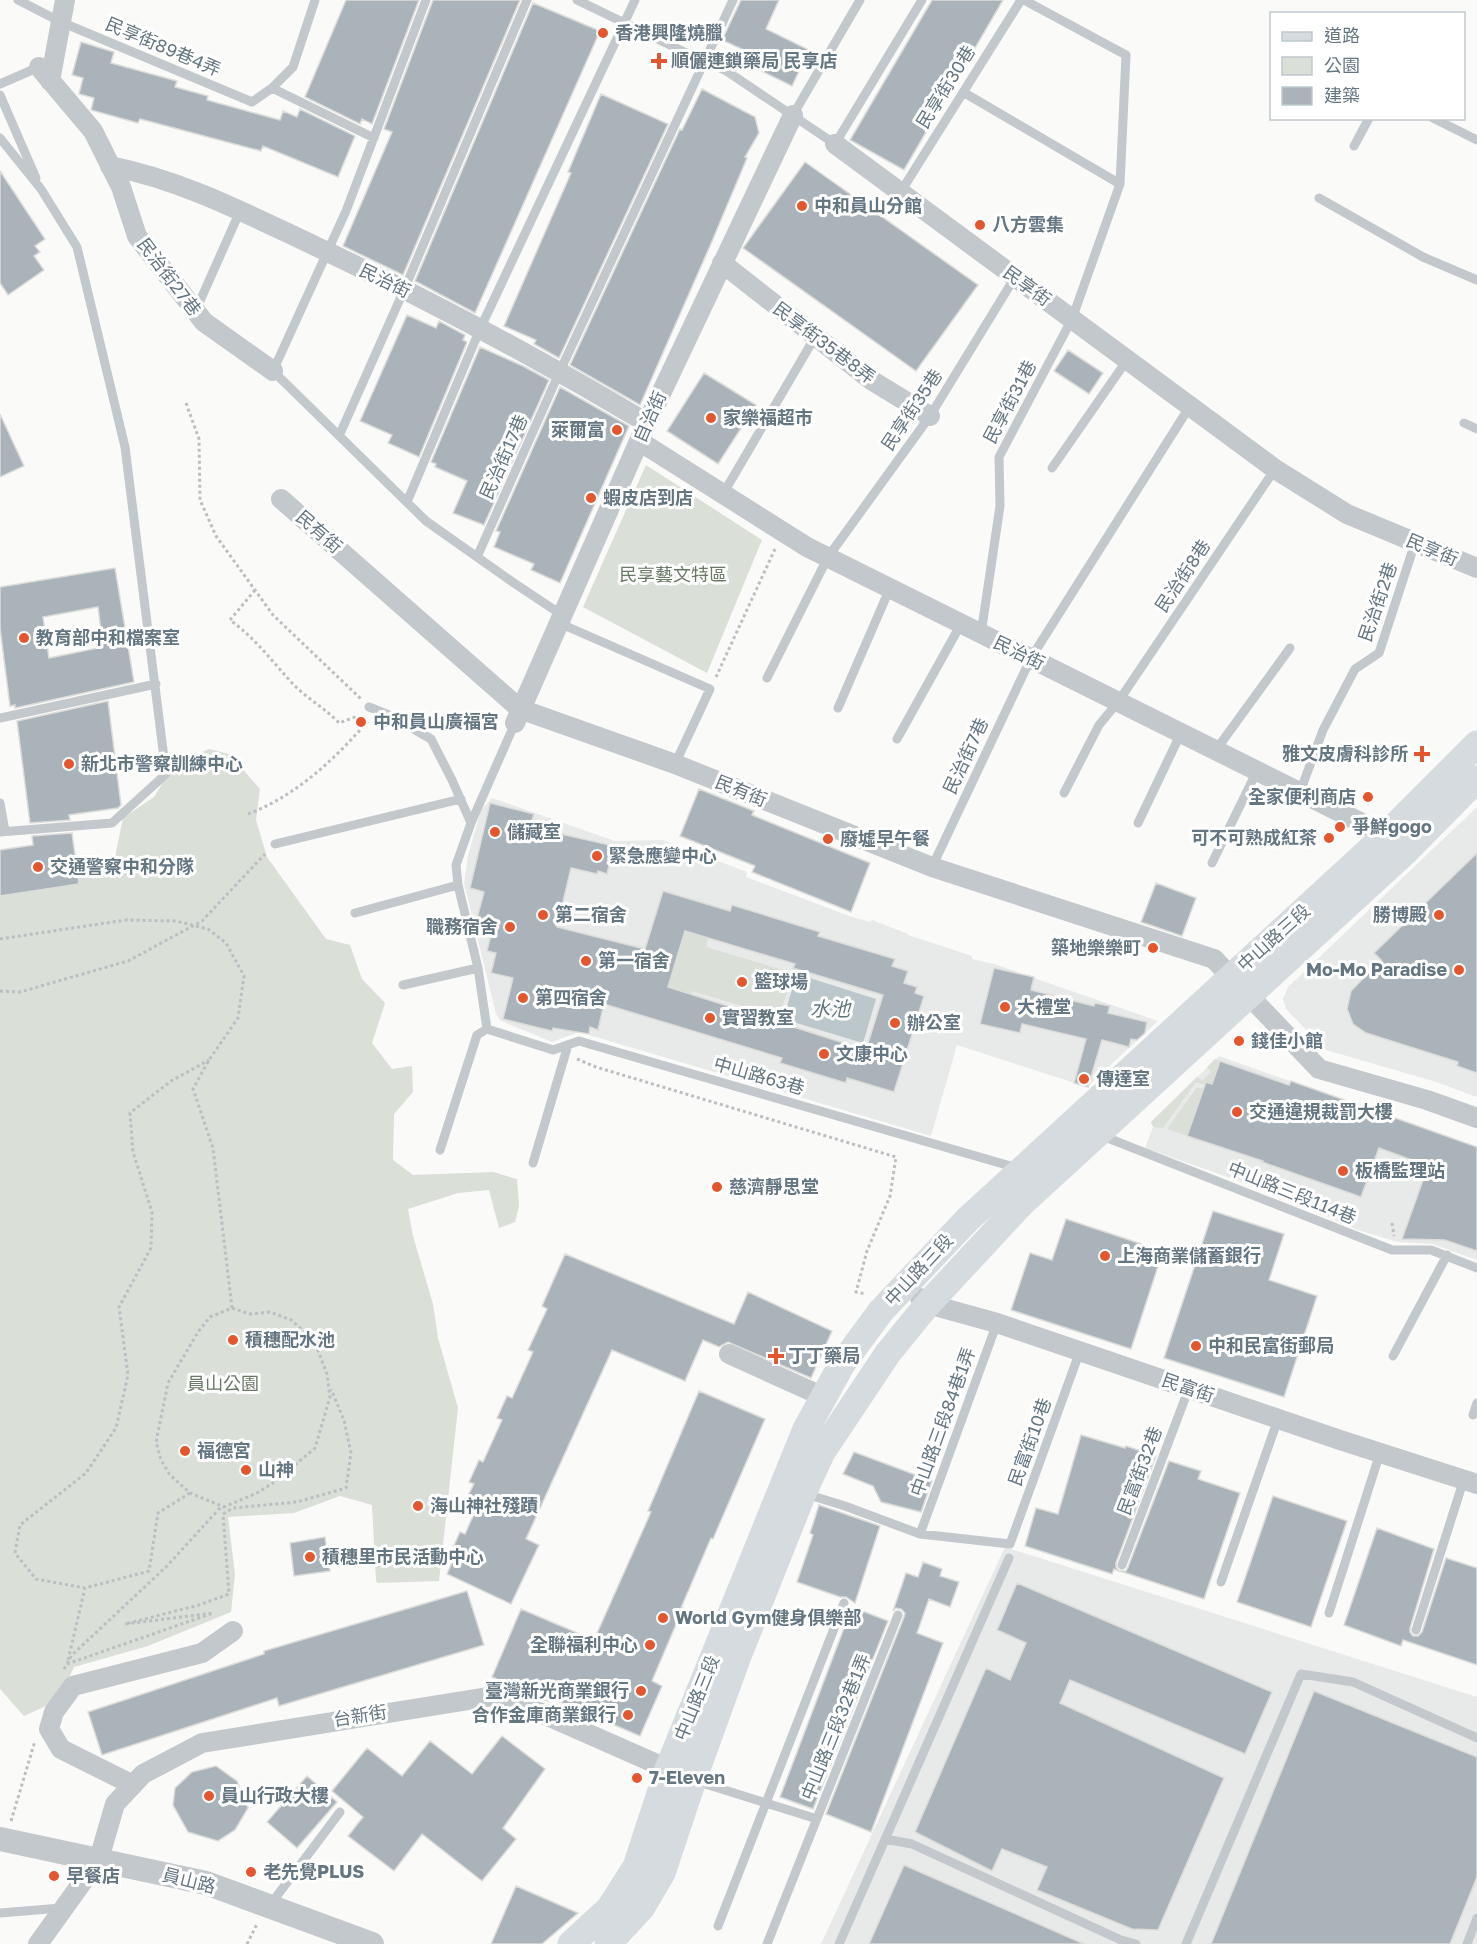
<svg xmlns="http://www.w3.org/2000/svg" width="1477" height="1944" viewBox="0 0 1477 1944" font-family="'Golos Text','Noto Sans TC',sans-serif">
<rect width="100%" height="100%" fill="#fafaf8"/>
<path fill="#e8e9e9" d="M492,798L615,841L663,840L747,872L746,877L849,916L870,922L872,920L908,934V935L972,956V959L994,964L1158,1021L1087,1087L957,1045L931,1136L579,1032L552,1042L506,1023L500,1020L496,1014L464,883L468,856L481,810Z
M1477,807V1097L1433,1081L1326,1050L1286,1009L1283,999L1288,987Z
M1219,1056L1477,1147V1260L1432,1244L1398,1242L1358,1230L1273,1193L1145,1148L1153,1127L1151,1122Z
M1005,1547L1477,1697V1944H821Z"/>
<path fill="#dadfd7" d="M646,465L762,540L707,673L583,607Z
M209,749L229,754L260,789L256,820L267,857L326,939L350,945L362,979L385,1003L372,1043L392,1069L412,1066L413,1092L394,1114L393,1160L413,1175L493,1172L517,1179L519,1206L515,1222L499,1228L489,1190L458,1193L408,1209L413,1236L433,1304L438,1338L458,1408L439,1581L377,1583L376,1580L372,1505L340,1496L294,1513L228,1517L235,1574L231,1612L148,1646L74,1667L59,1700L24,1716L0,1689V892L76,875L112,872L123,818L154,797L174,765Z
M685,931L708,937L706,947L793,973L779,1017L692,991L691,994L668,987Z
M1215,1059L1220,1061L1212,1084L1206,1082L1205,1085L1196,1082L1163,1128L1153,1127L1151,1122L1197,1077L1202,1081L1211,1072L1207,1067Z
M1197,1087L1203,1089L1187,1136L1167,1129Z"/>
<path fill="#bbc7cb" d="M797,974L876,999L863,1043L783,1019Z"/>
<path fill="#aab3b9" stroke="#dcdcda" stroke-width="1.5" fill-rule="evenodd" d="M346,0H419L372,124L362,119L360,124L305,97Z
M433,0H520L403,275L343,246L392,132L384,129Z
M741,0H779L766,29L809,50L792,86L739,60L744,50L722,40Z
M932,0H1003L904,170L850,140Z
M533,3L600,31L475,313L415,281Z
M81,42L114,52L111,63L177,81L175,87L208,96L207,100L280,120L283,111L297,117L300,109L355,136L338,177L263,146L261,151L140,119L138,123L91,110L94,98L79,94L83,78L72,75Z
M702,89L755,117L759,133L745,157L747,158L710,246L640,405L570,365L680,129L682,130Z
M601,94L668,124L559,358L534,344L536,340L504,326L571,173L568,172Z
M805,162L978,285L916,371L743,248Z
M0,171L45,239L35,246L40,252L34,256L44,270L8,295L0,283Z
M407,315L436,328L439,321L465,335L463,340L467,342L419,457L388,443L392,435L360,421Z
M480,347L523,366L549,380L484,525L453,513L467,481L435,467L436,464L431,462Z
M1068,350L1103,373L1089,394L1054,371Z
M704,373L756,405L718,464L667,431Z
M560,387L629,426L560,583L531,570L534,564L494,547L500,532L496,531Z
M0,414L24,466L0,477Z
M115,568L134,682L15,708V705L10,706L0,628V587ZM98,607L103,647L49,658L43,617Z
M108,701L121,805L118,808L69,815L70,820L30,823L17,721Z
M699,789L754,811L752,815L870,863L851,912L752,872L755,866L680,836Z
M490,803L534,814L530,827L614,846L607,874L598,871L597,874L571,868L557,927L645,949L663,891L730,911L732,905L820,932L818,936L895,959L892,966L908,971L904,983L917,987L915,993L924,996L894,1092L847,1078L846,1083L780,1063L782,1058L604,1004L598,1030L590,1027L589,1034L553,1028L552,1031L503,1019L513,978L491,973L496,953L487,951L492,930L475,926L484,892L470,888ZM685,931L795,964L793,968L883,995L866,1050L668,987Z
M72,833L79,884L0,896V850L33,845L32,836Z
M1477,853V1073L1457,1066L1458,1062L1366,1033L1353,1024L1347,1009L1351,991L1381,960L1374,953Z
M1156,883L1196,898L1182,936L1141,922Z
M994,968L1034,977L1031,990L1094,1006L1095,1003L1110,1006L1108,1013L1147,1022L1145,1033L1137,1040L1131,1039L1129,1047L1102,1040L1088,1087L1074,1083L1086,1039L1022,1024L1020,1033L980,1024Z
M1220,1061L1289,1085L1291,1081L1477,1147V1251L1445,1240L1402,1239L1428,1166L1379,1148L1361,1197L1262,1162L1263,1161L1187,1136L1206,1082L1212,1084Z
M1213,1211L1284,1234L1269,1280L1317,1296L1284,1397L1164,1358Z
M1066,1219L1163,1251L1131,1349L1011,1310L1030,1253L1052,1260Z
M565,1254L734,1324L748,1292L832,1331L811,1378L728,1342L719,1347L703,1340L685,1381L612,1350L526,1539L539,1545L511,1604L447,1574L455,1556L450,1554L460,1532L465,1534L477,1507L465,1501L474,1484L469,1482L479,1460L483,1462L502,1420L497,1418L507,1396L512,1398L533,1352L528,1350L547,1309L542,1306Z
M699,1391L765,1419L713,1539L711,1538L681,1608H683L652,1681L662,1686L640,1736L551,1698L550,1702L492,1677L521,1609L594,1640L651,1512L648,1511Z
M1081,1435L1125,1448L1126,1446L1156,1456L1116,1563V1567L1119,1571L1114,1569L1112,1574L1025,1546L1036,1508L1058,1514Z
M854,1452L932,1481L921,1512L881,1502L873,1486L843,1474Z
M1169,1461L1201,1471L1198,1479L1240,1493L1204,1599L1120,1571H1126L1128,1567Z
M1273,1496L1347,1521L1311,1627L1237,1602Z
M819,1505L880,1526L855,1603L846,1597H840L797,1582L813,1535L810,1533Z
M1377,1528L1434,1549L1410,1628V1632L1413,1636H1418L1422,1632L1446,1558L1477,1568V1665L1403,1640L1401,1646L1344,1625Z
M325,1537L330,1571L294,1576L290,1543Z
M923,1562L942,1569L940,1576L959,1582L950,1607L929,1599L917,1633L943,1643L871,1832L826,1814L904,1617L905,1613L901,1609L896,1608L893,1611L906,1573L918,1577Z
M1017,1583L1272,1692L1245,1754L1070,1680L1060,1703L1224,1778L1158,1930L1132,1929L1037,1890L1047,1867L1002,1849L992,1871L915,1832L986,1668L1010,1680L1026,1643L997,1630Z
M467,1591L484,1645L279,1706L277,1698L102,1755L88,1712L264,1654V1651Z
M852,1607L888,1621L813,1809L780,1797Z
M1314,1691L1477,1757V1877L1450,1944H1211Z
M502,1736L545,1769L503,1828L516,1839L482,1881L422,1834L394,1871L348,1836L363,1817L332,1791L367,1748L402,1776L430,1741L472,1774Z
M216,1766L237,1781L248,1808L235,1830L218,1841L188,1832L173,1805L175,1788L192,1772Z
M307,1776L337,1802L297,1848L267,1822Z
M904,1865L1084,1944H869Z
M516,1886L578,1913L542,1944H491Z"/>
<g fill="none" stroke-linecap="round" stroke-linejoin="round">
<path stroke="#bbbfc2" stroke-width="3" stroke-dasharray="3 3" stroke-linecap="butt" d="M186,403L199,439L200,500L216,536L273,615L361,699
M255,590L230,620C255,638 272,661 292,683C306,698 325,708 339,723L358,716
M716,677L775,549
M248,814C296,796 335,759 368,721
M0,939L126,920L176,921L208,929L226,943L244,976L238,1018L209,1060L193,1089L213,1148L232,1308
M0,991L20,992L128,961L202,921L265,854
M577,1059L596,1067L896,1157L890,1196L867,1251L856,1292L866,1294
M1392,1223L1394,1236
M190,1493L158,1513L149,1571L85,1588L36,1579L15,1553L20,1525L86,1473L116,1428L128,1375L119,1307L151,1248L152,1212L133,1152L130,1113L171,1081L209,1060
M68,1660L85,1588
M67,1664L213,1613L125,1624L199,1605L229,1594L223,1514L233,1508L297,1502L346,1488L351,1453L344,1420L331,1389
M64,1669L72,1655L167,1566L219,1509L257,1493L276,1481L315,1448L330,1397L327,1374L314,1340L291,1320L270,1312L250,1314L232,1308L210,1317L198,1332L168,1383L156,1442L161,1460L170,1475L190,1493L224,1507
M11,1821L35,1741
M247,1944L257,1924"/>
<path stroke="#c3c8cc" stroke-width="9" d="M18,0L61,22L252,102L272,88L293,67L315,0
M426,0L346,211L273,371L426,521L514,583L562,615
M577,0L703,61L725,70L835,144L922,0
M0,84L39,67
M272,88L374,138
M963,92L1120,184
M0,95L36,178
M793,115L860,0
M1433,118L1477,140
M0,138L41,189L77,247L125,447L166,774L112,823L0,832
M1354,146L1369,118
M900,193L1021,0
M1319,198L1423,257L1477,280
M196,310L240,211
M1464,423L1477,429
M339,436L404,290L527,0
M1052,468L1127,360
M723,494L815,337
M407,502L480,329L635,0
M477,557L560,371L733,0
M559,623L710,689L675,764
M981,634L1000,506L999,457L1072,319L1120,184L1126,55L1024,0
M767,678L828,557L930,416L1015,277
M369,707L389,715L431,739L452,780L471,823
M838,708L890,588
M0,718L156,684
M897,739L961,624
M1216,750L1290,648
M1300,792L1323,730L1355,669L1379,653L1415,543
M1064,793L1099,725L1118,702L1275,469
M0,803L5,831
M1138,823L1181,733
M275,844L461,799
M1212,863L1257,771
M932,867L1031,658L1190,406
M355,913L458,885
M403,985L478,968
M487,1029L553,1050L579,1041L1017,1168
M1100,1135L1392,1250H1431L1477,1268
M440,1150L477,1035L487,1029L478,968L458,885L456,865L471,823L515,723
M533,1163L568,1045
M1393,1356L1447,1255
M1473,1415L1477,1403
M806,1494L845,1506L920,1534L1010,1544L1080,1351
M920,1534L997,1323
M1122,1565L1189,1388
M1221,1582L1278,1419
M1329,1613L1380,1453
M1416,1630L1464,1479
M696,1781L817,1819
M885,1839L912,1844L1121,1940L1136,1944
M270,1905L340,1812
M0,1913L61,1908
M718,1926L844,1603
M767,1944L898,1615
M839,1944L1009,1558
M1186,1944L1301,1674L1353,1682L1477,1738
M1467,1944L1477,1918"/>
<path stroke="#c3c8cc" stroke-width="20" d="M39,67L93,131L121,187L137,236L204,322L273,371
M50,81L65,0
M835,144L1275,469L1347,514L1477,568
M110,166C182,180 247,214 313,245C427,299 538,358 647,423
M722,263L871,380L930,416
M639,441L807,547L1386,835L1393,842
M281,499L520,709L675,764L932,867L1214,959L1319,1069L1427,1100L1477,1118
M515,723L647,423L793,115
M920,1298L928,1304L997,1323L1340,1440L1477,1484
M729,1354L824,1397
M133,1785L61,1749L49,1729L54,1712L73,1686L202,1653L233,1631
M38,1944L99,1859L115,1804L143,1774L202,1743L500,1695L668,1769"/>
<path stroke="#c3c8cc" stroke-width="24" d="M0,1839L206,1883L372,1944"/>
<path stroke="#d6dbdf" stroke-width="27" d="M571,1944L609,1909L636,1867L668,1769L806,1429L842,1364L881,1311L967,1220L1386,835L1477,744
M608,1944L642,1907L662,1873L693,1780L738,1656L803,1493L822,1452L888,1353L928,1304L1022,1203L1405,852L1477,779"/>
</g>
<g fill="#e4572e" stroke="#fff" stroke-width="2">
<circle cx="603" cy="33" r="6"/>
<path d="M656 52h6v6h6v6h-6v6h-6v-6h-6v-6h6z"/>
<circle cx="802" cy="206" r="6"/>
<circle cx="980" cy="225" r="6"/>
<circle cx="711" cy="418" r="6"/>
<circle cx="617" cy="430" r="6"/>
<circle cx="591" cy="498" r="6"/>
<circle cx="24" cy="638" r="6"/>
<circle cx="361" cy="722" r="6"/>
<path d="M1419 745h6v6h6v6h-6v6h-6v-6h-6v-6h6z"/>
<circle cx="69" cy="764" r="6"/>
<circle cx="1368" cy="797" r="6"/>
<circle cx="1340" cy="827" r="6"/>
<circle cx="495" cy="832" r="6"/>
<circle cx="1329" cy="838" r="6"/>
<circle cx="828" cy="839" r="6"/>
<circle cx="597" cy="856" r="6"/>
<circle cx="38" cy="867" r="6"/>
<circle cx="543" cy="915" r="6"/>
<circle cx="1439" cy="915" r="6"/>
<circle cx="510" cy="927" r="6"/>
<circle cx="1153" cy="948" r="6"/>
<circle cx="586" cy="961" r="6"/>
<circle cx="1459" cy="970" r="6"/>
<circle cx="742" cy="982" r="6"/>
<circle cx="523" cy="998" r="6"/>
<circle cx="1005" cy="1007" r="6"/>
<circle cx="710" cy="1018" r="6"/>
<circle cx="895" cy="1023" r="6"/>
<circle cx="1239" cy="1041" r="6"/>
<circle cx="824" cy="1054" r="6"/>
<circle cx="1084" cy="1079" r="6"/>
<circle cx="1237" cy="1112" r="6"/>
<circle cx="1343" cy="1171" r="6"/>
<circle cx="717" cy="1187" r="6"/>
<circle cx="1105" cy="1256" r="6"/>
<circle cx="233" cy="1340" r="6"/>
<circle cx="1196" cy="1346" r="6"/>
<path d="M773 1347h6v6h6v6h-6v6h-6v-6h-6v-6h6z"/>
<circle cx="185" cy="1451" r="6"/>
<circle cx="246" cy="1470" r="6"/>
<circle cx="418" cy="1506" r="6"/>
<circle cx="310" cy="1557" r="6"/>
<circle cx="663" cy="1618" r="6"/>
<circle cx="650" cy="1645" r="6"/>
<circle cx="641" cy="1691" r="6"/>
<circle cx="628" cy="1715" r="6"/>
<circle cx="637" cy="1778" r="6"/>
<circle cx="209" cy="1796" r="6"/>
<circle cx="251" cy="1872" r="6"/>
<circle cx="54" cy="1876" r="6"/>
</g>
<g text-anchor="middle" stroke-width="6" stroke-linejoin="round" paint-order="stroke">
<g font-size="18" font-weight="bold" fill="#657683" stroke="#fff" text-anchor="start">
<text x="615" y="39">香港興隆燒臘</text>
<text x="671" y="67">順儷連鎖藥局 民享店</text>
<text x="814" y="212">中和員山分館</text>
<text x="992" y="231">八方雲集</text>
<text x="723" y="424">家樂福超市</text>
<text x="605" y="436" text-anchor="end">萊爾富</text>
<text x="603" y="504">蝦皮店到店</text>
<text x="36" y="644">教育部中和檔案室</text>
<text x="373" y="728">中和員山廣福宮</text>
<text x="1408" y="760" text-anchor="end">雅文皮膚科診所</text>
<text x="81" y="770">新北市警察訓練中心</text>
<text x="1356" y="803" text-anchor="end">全家便利商店</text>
<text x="1352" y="833">爭鮮gogo</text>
<text x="507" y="838">儲藏室</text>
<text x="1317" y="844" text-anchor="end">可不可熟成紅茶</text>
<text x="840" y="845">廢墟早午餐</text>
<text x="609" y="862">緊急應變中心</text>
<text x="50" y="873">交通警察中和分隊</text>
<text x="555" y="921">第二宿舍</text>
<text x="1427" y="921" text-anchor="end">勝博殿</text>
<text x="498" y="933" text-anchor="end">職務宿舍</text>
<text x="1141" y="954" text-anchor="end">築地樂樂町</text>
<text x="598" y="967">第一宿舍</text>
<text x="1447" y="976" text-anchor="end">Mo-Mo Paradise</text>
<text x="754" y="988">籃球場</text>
<text x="535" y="1004">第四宿舍</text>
<text x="1017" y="1013">大禮堂</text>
<text x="722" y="1024">實習教室</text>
<text x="907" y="1029">辦公室</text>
<text x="1251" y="1047">錢佳小館</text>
<text x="836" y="1060">文康中心</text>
<text x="1096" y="1085">傳達室</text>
<text x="1249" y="1118">交通違規裁罰大樓</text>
<text x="1355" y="1177">板橋監理站</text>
<text x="729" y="1193">慈濟靜思堂</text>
<text x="1117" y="1262">上海商業儲蓄銀行</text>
<text x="245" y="1346">積穗配水池</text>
<text x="1208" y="1352">中和民富街郵局</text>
<text x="788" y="1362">丁丁藥局</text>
<text x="197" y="1457">福德宮</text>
<text x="258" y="1476">山神</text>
<text x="430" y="1512">海山神社殘蹟</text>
<text x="322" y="1563">積穗里市民活動中心</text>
<text x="675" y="1624">World Gym健身俱樂部</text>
<text x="638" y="1651" text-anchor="end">全聯福利中心</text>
<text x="629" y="1697" text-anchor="end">臺灣新光商業銀行</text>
<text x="616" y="1721" text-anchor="end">合作金庫商業銀行</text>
<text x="649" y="1784">7-Eleven</text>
<text x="221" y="1802">員山行政大樓</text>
<text x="263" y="1878">老先覺PLUS</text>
<text x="66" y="1882">早餐店</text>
</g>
<g font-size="18" fill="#657683" stroke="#fff">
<text transform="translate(163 47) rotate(23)" y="6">民享街89巷4弄</text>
<text transform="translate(946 87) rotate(-58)" y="6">民享街30巷</text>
<text transform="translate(169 277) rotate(53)" y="6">民治街27巷</text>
<text transform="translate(385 281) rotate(26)" y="6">民治街</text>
<text transform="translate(1027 286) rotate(36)" y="6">民享街</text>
<text transform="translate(824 343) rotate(37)" y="6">民享街35巷8弄</text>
<text transform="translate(1010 402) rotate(-62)" y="6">民享街31巷</text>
<text transform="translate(912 410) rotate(-56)" y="6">民享街35巷</text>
<text transform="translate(650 417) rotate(-66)" y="6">自治街</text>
<text transform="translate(504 457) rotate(-66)" y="6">民治街17巷</text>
<text transform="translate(319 532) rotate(41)" y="6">民有街</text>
<text transform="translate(1432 550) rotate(23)" y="6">民享街</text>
<text transform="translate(1183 576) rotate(-56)" y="6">民治街8巷</text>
<text transform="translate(1378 602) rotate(-71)" y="6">民治街2巷</text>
<text transform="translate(1019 653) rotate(26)" y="6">民治街</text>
<text transform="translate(966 756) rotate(-65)" y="6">民治街7巷</text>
<text transform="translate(741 791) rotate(22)" y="6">民有街</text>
<text transform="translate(1274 938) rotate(-42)" y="6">中山路三段</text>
<text transform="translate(759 1076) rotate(16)" y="6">中山路63巷</text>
<text transform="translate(1292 1193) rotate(22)" y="6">中山路三段114巷</text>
<text transform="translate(919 1270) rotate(-47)" y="6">中山路三段</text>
<text transform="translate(1188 1388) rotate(19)" y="6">民富街</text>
<text transform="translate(943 1422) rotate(-70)" y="6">中山路三段84巷1弄</text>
<text transform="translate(1030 1442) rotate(-70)" y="6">民富街10巷</text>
<text transform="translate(1140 1471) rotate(-69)" y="6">民富街32巷</text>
<text transform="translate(697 1698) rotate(-68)" y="6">中山路三段</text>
<text transform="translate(360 1716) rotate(-9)" y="6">台新街</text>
<text transform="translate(836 1727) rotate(-68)" y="6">中山路三段32巷1弄</text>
<text transform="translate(189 1881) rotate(14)" y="6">員山路</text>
</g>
<g font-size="18" fill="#687a64" stroke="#fff">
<text x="673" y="581">民享藝文特區</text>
<text x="223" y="1390">員山公園</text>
</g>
<g font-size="20" font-style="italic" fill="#60757c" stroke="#fff">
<text x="830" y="1016">水池</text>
</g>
</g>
<rect x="1270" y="12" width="195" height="108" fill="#ffffff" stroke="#c1c8cd" stroke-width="1.5"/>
<rect x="1282" y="32" width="30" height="9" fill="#d6dbdf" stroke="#c1c8cd" stroke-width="1.5"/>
<text x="1324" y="42" font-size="18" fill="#657683">道路</text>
<rect x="1282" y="57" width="30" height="18" fill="#dadfd7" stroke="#c1c8cd" stroke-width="1.5"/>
<text x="1324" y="72" font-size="18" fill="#657683">公園</text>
<rect x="1282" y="87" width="30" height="18" fill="#aab3b9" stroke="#c1c8cd" stroke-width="1.5"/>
<text x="1324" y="102" font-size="18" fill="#657683">建築</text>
</svg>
